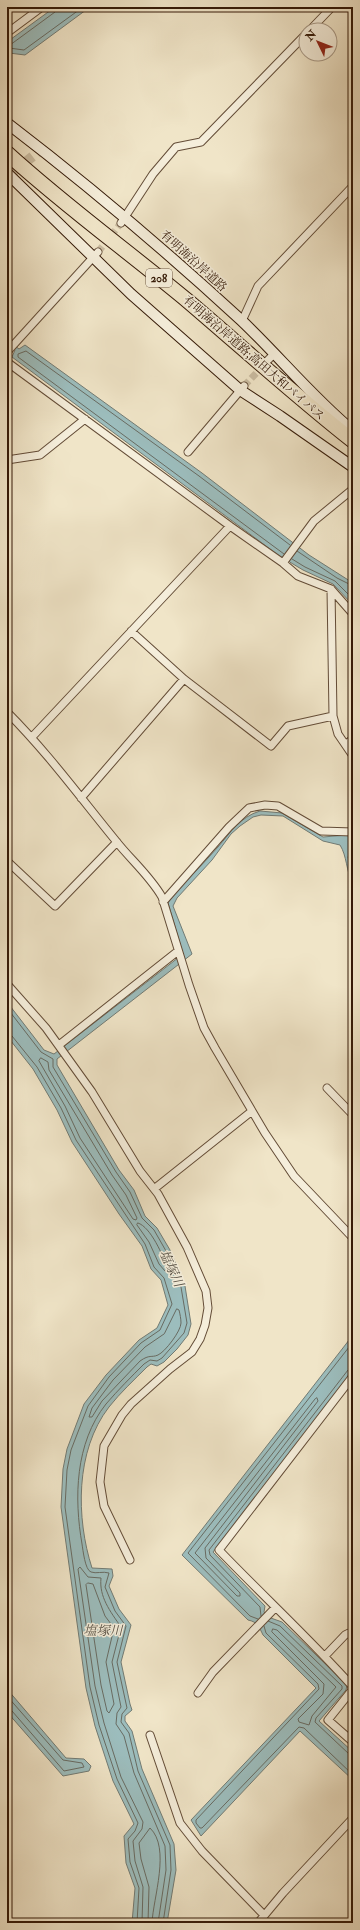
<svg xmlns="http://www.w3.org/2000/svg" width="360" height="1930" viewBox="0 0 360 1930" font-family="'IM FELL Double Pica','Noto Serif JP',serif">
<rect width="100%" height="100%" fill="#f0e5c8"/>
<filter id="stains"><feTurbulence type="fractalNoise" baseFrequency=".005" numOctaves="4"/><feColorMatrix values="0 0 0 0 .2 0 0 0 0 .09 0 0 0 0 .02 0 0 0 .5 -.17"/></filter>
<radialGradient id="worn" r=".72"><stop offset=".6" stop-color="#630" stop-opacity="0"/><stop offset="1" stop-color="#630" stop-opacity=".3"/></radialGradient>
<path fill="#9cbdbd" stroke="#727b74" d="M55,7H90L25,55L9,53L7,54V42Z
M7,332L10,336L9,341L19,349L25,345L202,473L309,555L353,583V605L333,584L303,570L278,555L12,357L15,350L7,345Z
M260,811L282,813L323,837L347,835L353,839V848L348,857L353,876V884C346,871 347,856 340,845L323,841L283,816L261,815L253,817L240,826L231,834L212,860L177,898L173,906L192,954L57,1059V1065L119,1170L134,1190L145,1216L157,1228L170,1250L185,1286L191,1324L188,1335L177,1349L164,1362L157,1366L151,1364L147,1367C134,1380 120,1393 109,1407C75,1451 76,1518 92,1568L112,1569L113,1576L109,1586L119,1609L131,1625L121,1662L130,1704L132,1710L125,1716V1721L132,1731L142,1769L174,1844L176,1870L167,1923H132L135,1888L126,1863L124,1836L134,1824L113,1781L95,1726L86,1688L61,1507L63,1469L67,1449L84,1404L106,1375L139,1340L157,1328L168,1305L161,1280L151,1269L142,1246L119,1214L72,1142L57,1110L33,1069L7,1036V1002L44,1050L54,1054L183,954L168,903L173,895C188,879 204,863 218,847C231,832 240,817 260,811Z
M353,1335V1371L213,1552L265,1606L264,1612L268,1617L282,1622L347,1685L346,1690L319,1721L353,1752V1780L300,1731L201,1836L191,1820L316,1688L263,1635C259,1627 258,1622 248,1620L182,1555Z
M7,1689L66,1758L84,1759L91,1766L89,1771L63,1776L7,1712Z"/>
<g fill="none" stroke-linecap="round" stroke-linejoin="round">
<path stroke="#686b62" stroke-width="1" d="M57,7L55,12L10,45L9,48L24,50L83,7
M297,551L337,578L353,586
M284,554L18,357V354L26,351L199,476L290,545
M292,559L305,567L335,581L353,599
M7,1008L41,1052L53,1059V1067L116,1172L130,1192L142,1218L154,1230L166,1251L181,1287L187,1323L184,1333L162,1358L157,1361L150,1360L144,1364C131,1377 118,1390 106,1404C75,1443 74,1498 82,1544C83,1550 85,1570 91,1572C96,1574 103,1571 109,1573L105,1587L115,1611L126,1626L117,1662L127,1708L122,1714L121,1722L129,1733L138,1771L170,1845L171,1870L163,1923
M7,1034L12,1036L37,1067L61,1108L76,1140L145,1244L154,1267L164,1278L172,1304L160,1330L141,1343L109,1377L88,1406L71,1450L67,1470L65,1507L90,1687L99,1725L117,1779L138,1823L135,1831L128,1839L130,1862L139,1888L137,1923
M41,1058L48,1062L49,1070L112,1175L126,1195L137,1218L136,1220L133,1219L80,1138L65,1106L39,1061Z
M138,1223C151,1227 163,1256 168,1269L167,1271H165L159,1264L149,1242L137,1225Z
M177,1309L179,1310C180,1314 181,1319 181,1323C181,1331 165,1352 158,1355C151,1358 150,1354 140,1361L102,1401L92,1417H89L92,1408L113,1380L145,1347L164,1334Z
M317,1398L318,1401L205,1548L206,1558L240,1593V1596H237L195,1553L315,1399Z
M88,1583L93,1584L105,1616L114,1628L106,1662L114,1704L109,1713L107,1711L101,1685L86,1585Z
M261,1616L260,1607L210,1555L209,1550L348,1370L353,1369
M258,1619L250,1616L188,1553L353,1342
M268,1621L280,1626L342,1686V1689L316,1718L315,1722L349,1754L353,1755
M264,1626L266,1633L318,1684L319,1689L196,1820V1823L200,1828H202L299,1727L304,1728L353,1775
M273,1629L277,1630L336,1687L312,1716L309,1725L299,1722L298,1719L323,1694L324,1684L272,1632Z
M7,1696L63,1760L82,1763L84,1767L64,1771L12,1711L7,1709
M142,1923L143,1887L135,1861L133,1841L142,1829L143,1822L121,1777L104,1723L95,1686L78,1569L80,1567L88,1577L101,1578C99,1597 110,1611 121,1627L112,1662L121,1707L117,1713L116,1724L124,1736L134,1773L165,1846L166,1870L158,1923
M148,1923L149,1887L141,1859L139,1843L150,1828C171,1848 153,1898 152,1923"/>
<path stroke="#cabca1" stroke-width="7" stroke-dasharray="7 3.5" stroke-linecap="butt" d="M98,252L121,223
M244,386L265,364"/>
<path stroke="#cabca1" stroke-width="10" stroke-dasharray="10 5" stroke-linecap="butt" d="M13,172L37,153"/>
<g stroke="#634c37" stroke-width="9">
<path id="minor" d="M310,30L332,7
M7,33L42,7
M121,223L153,174L176,147L201,142L306,34
M242,321L258,286L353,186
M7,352L98,252
M268,360L274,354
M7,362L230,526L283,563L298,576L331,589L353,614
M188,452L244,386
M7,460L40,455L85,419
M283,563L314,521L353,489
M331,589L333,716L338,734L353,756
M131,631L184,679L271,746L288,726L333,716
M7,712C47,752 80,797 116,841C131,860 150,876 162,897L189,985L204,1028L215,1048L265,1133L294,1176L353,1238
M32,737L230,526
M346,744L353,739
M81,798L184,679
M7,861L55,906L117,842
M163,902L229,827L249,808L265,805L278,806L321,831L353,832
M7,984L46,1028L92,1092L140,1171L158,1194L187,1247L206,1291L208,1308L205,1325L200,1339L192,1352L170,1369L131,1404L122,1415L104,1446L100,1482L104,1506L130,1560
M59,1045L178,951
M327,1088L353,1115
M154,1189L252,1111
M353,1376L219,1550C263,1596 310,1639 352,1686V1690L328,1720L353,1742
M325,1656L345,1635L349,1633L353,1634
M198,1693L213,1672L275,1608
M150,1735L180,1823L202,1851L264,1915
M258,1923L283,1893L353,1818"/>
</g>
<g stroke="#341907" stroke-width="12">
<path id="secondary" d="M7,123C88,185 166,251 241,320C279,356 312,397 353,431
M7,173L131,294L240,390L280,416L353,467"/>
</g>
<g stroke="#341907" stroke-width="16">
<path id="motorway" d="M7,153C65,206 129,252 189,302C244,349 297,397 353,441"/>
</g>
<use href="#minor" stroke="#f5eedb" stroke-width="7"/>
<use href="#secondary" stroke="#f5eedb" stroke-width="10"/>
<use href="#motorway" stroke="#f0e5c8" stroke-width="14"/>
</g>
<g text-anchor="middle" stroke-width="3" stroke-linejoin="round" paint-order="stroke">
<rect fill="#f5eedb" stroke="#6e5947" stroke-width="1" x="146" y="269" width="26" height="18" rx="3"/>
<g font-size="11" font-weight="bold" fill="#341907">
<text x="159" y="282">208</text>
</g>
<g font-size="12" fill="#341907" stroke="#f5eedb">
<text transform="translate(194 261) rotate(42)" y="4">有明海沿岸道路</text>
<text transform="translate(254 358) rotate(41)" y="4">有明海沿岸道路;高田大和バイパス</text>
</g>
<g font-size="13" font-style="italic" fill="#585247" stroke="#f5eedb">
<text transform="translate(172 1268) rotate(65)" y="5">塩塚川</text>
<text x="103" y="1635">塩塚川</text>
</g>
</g>
<rect width="360" height="1930" fill="none" stroke="#f0e5c8" stroke-width="24"/>
<rect x="8" y="8" width="344" height="1914" fill="none" stroke="#341907" stroke-width="2"/>
<rect x="12" y="12" width="336" height="1906" fill="none" stroke="#341907"/>
<g transform="translate(318 42) rotate(313)"><circle r="19" fill="#f5eedb" stroke="#a89986"/>
<path d="M0-3L7 15L0 10L-7 15Z" fill="#8f2418"/>
<text y="-6" font-size="11" font-weight="bold" text-anchor="middle" fill="#341907">N</text>
</g>
<rect width="100%" height="100%" filter="url(#stains)"/>
<rect width="100%" height="100%" fill="url(#worn)"/>
</svg>
